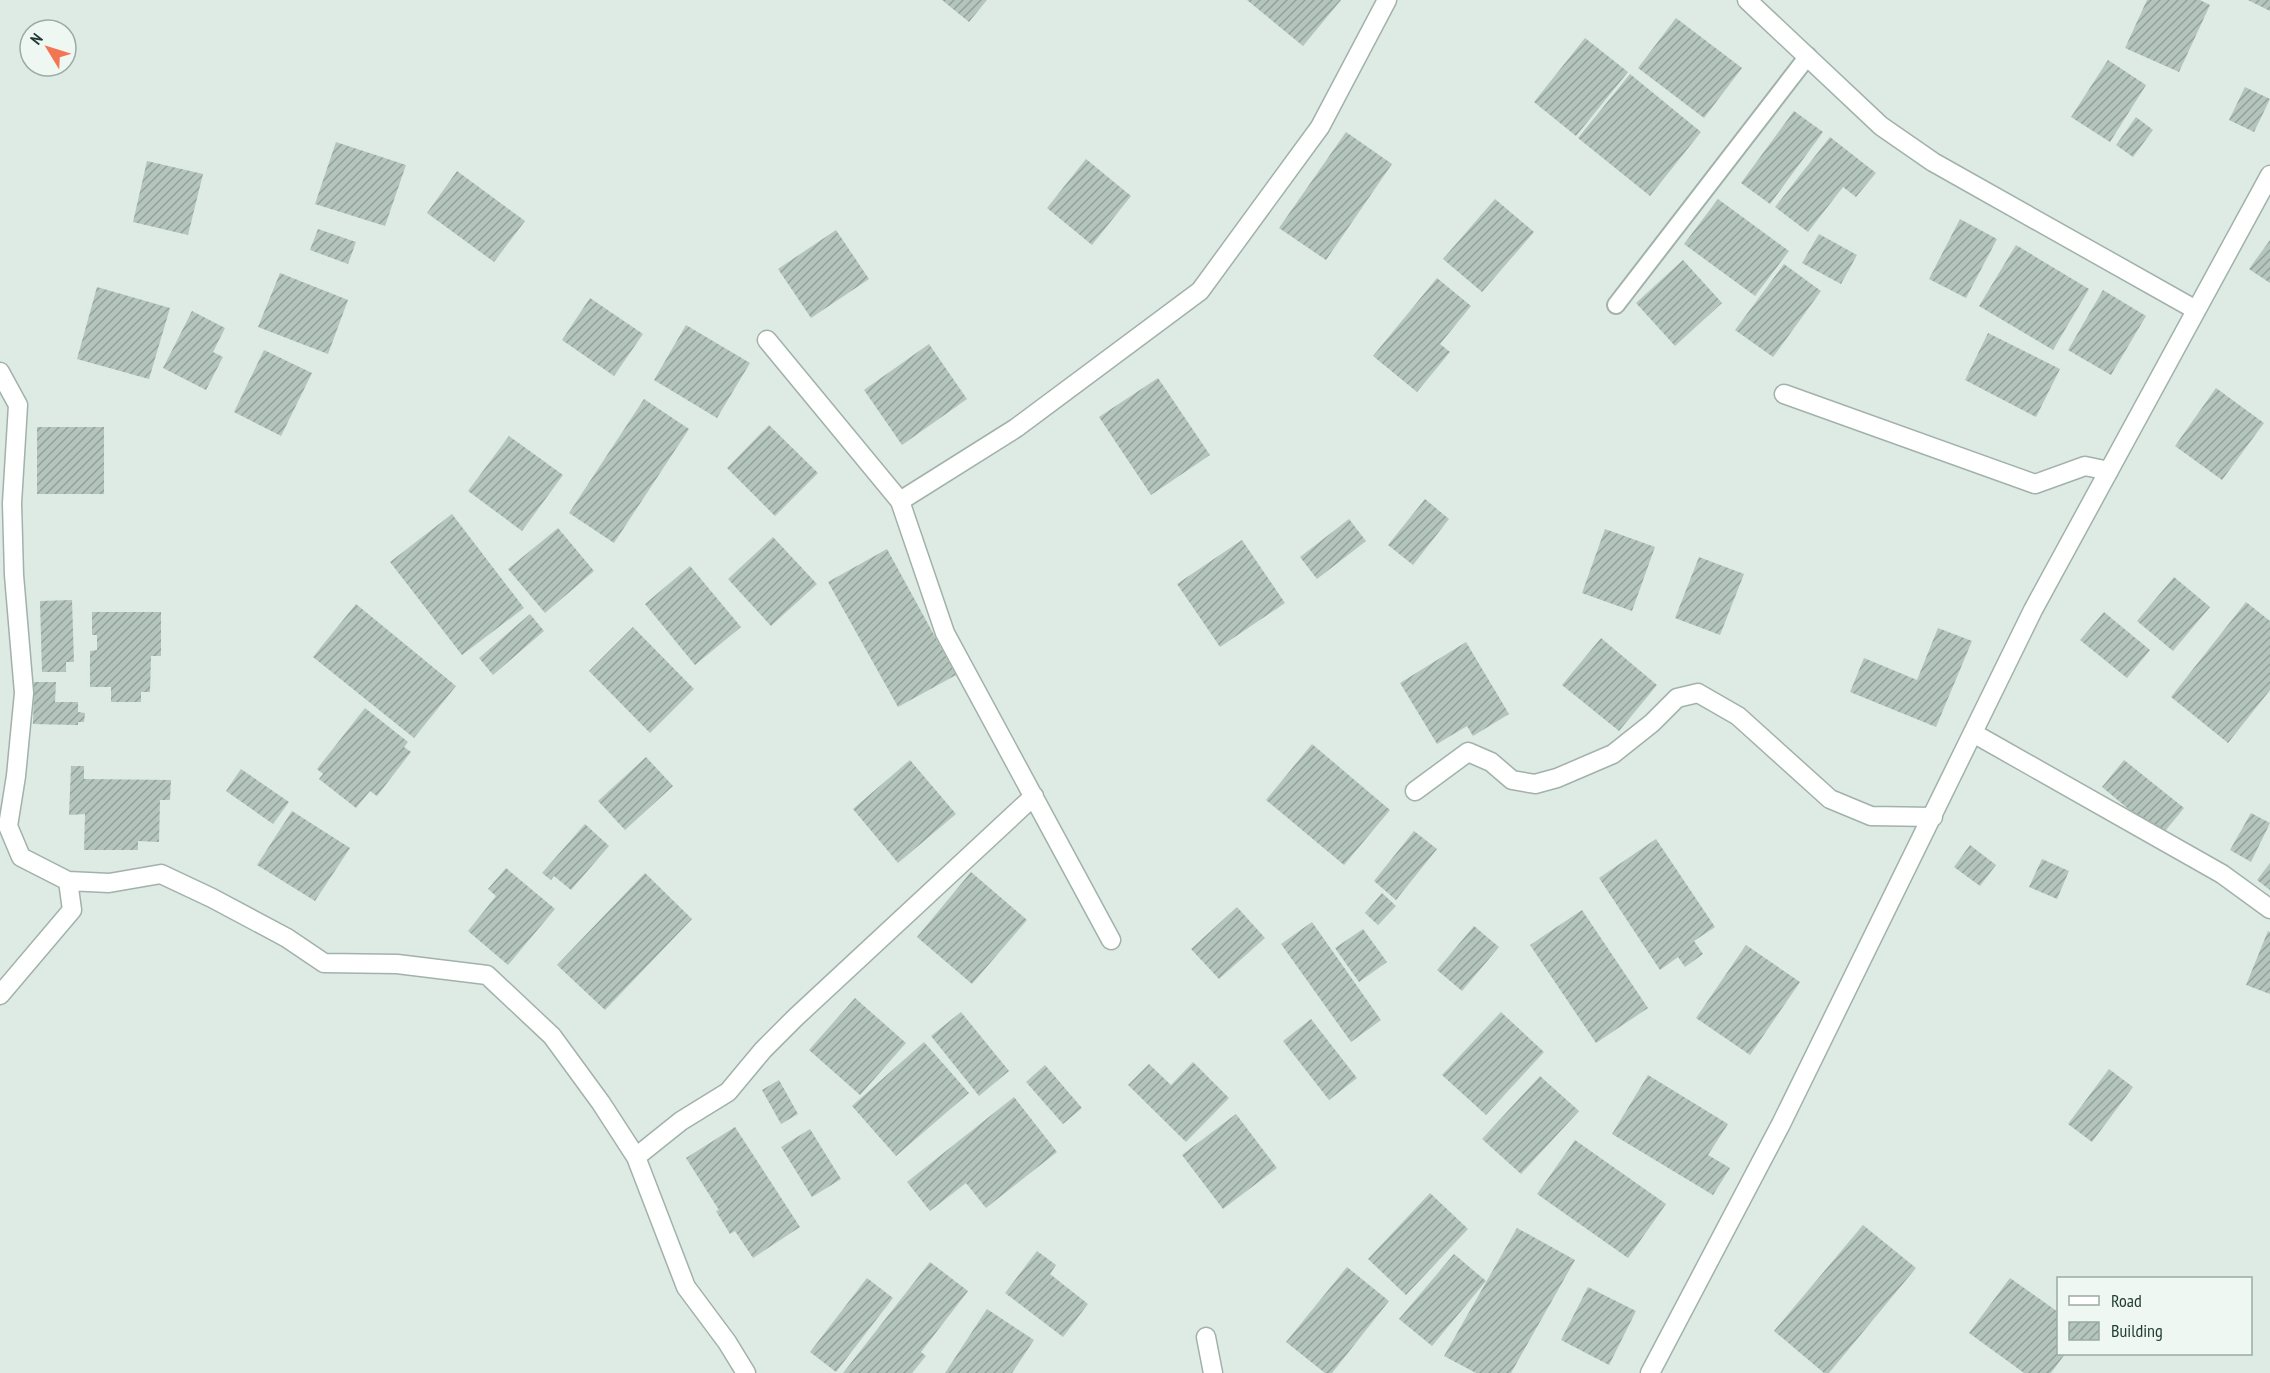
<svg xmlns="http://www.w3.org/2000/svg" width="2270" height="1373" viewBox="0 0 2270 1373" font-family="'PT Sans Narrow',sans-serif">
<defs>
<pattern id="building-hatch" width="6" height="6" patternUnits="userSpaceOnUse" patternTransform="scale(1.5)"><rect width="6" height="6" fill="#b4c5bd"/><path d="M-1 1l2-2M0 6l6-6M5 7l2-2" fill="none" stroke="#92a19a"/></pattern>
</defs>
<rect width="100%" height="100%" fill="#deeae4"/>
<path fill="url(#building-hatch)" d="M942,0H987L969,22Z
M1247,0H1341L1303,46Z
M2147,0H2200L2210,5L2179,72L2125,48Z
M2248,0H2270V11Z
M1676,18L1742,68L1704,118L1638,68Z
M1585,38L1628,72L1576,136L1534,102Z
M2108,60L2146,85L2110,142L2071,117Z
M1630,74L1701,132L1650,196L1578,138Z
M2245,87L2270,99L2254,132L2229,120Z
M1794,111L1823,132L1770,204L1741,183Z
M2136,117L2153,130L2133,157L2116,145Z
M1346,132L1392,164L1326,260L1279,228Z
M1830,137L1876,173L1856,197L1843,187L1808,232L1775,207Z
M336,142L406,165L385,226L315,204Z
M1086,159L1131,196L1092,245L1047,208Z
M147,161L203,174L188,235L133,222Z
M457,171L525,221L494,262L427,213Z
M1495,199L1534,232L1482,292L1443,259Z
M1718,199L1789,251L1755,296L1684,244Z
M1960,219L1997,239L1966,298L1929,279Z
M318,229L356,242L348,264L310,250Z
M836,230L869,279L811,318L778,269Z
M1819,234L1857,255L1841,284L1802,263Z
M2270,240V283L2249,269Z
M2016,245L2089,289L2053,350L1979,306Z
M1683,260L1722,303L1675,346L1636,303Z
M1784,264L1821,291L1773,357L1735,330Z
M280,273L348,300L328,354L258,327Z
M1437,278L1471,306L1440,344L1450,352L1417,392L1373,356Z
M97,287L170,308L149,379L77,359Z
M2103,290L2146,316L2111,375L2068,350Z
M590,298L643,334L614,376L562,340Z
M192,311L225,328L213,352L223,357L206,390L163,368Z
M686,325L750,363L717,418L654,380Z
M1988,333L2060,369L2036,417L1965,380Z
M929,344L967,399L902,445L864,390Z
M264,350L312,373L281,436L234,412Z
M1158,378L1210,455L1151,495L1099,417Z
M2216,388L2264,423L2222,480L2175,446Z
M644,399L689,429L614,543L569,513Z
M769,425L818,473L775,516L727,468Z
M37,427H104V494H37Z
M509,436L563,475L522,531L468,491Z
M1425,499L1449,519L1413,565L1388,545Z
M452,514L524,608L462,655L390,562Z
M1349,519L1366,541L1317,579L1300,557Z
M558,528L594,571L545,613L508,569Z
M1605,529L1655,547L1632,611L1582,593Z
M773,537L817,584L771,626L728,579Z
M1242,540L1285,603L1220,647L1177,584Z
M887,549L956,675L898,707L828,582Z
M1699,557L1744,574L1720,635L1675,618Z
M690,566L741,627L695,665L645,604Z
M2174,577L2210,607L2173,651L2137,621Z
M72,600L74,662H66V672H42L40,601Z
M2246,602L2270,621V690L2228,743L2171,697Z
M356,604L456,686L414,738L313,657Z
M92,612H161V656H151L150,692H141V702H111V687H90V651L97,650V635H92Z
M2104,612L2150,650L2127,678L2080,640Z
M530,614L544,631L493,675L479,658Z
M633,627L694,689L650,733L589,671Z
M1938,628L1972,641L1936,727L1850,692L1864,658L1917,680Z
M1601,638L1657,685L1619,731L1562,685Z
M1466,642L1509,714L1473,736L1467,726L1437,744L1400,683Z
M34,682H56L55,702H78V712L85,713L84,722H78V725L33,724Z
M365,708L408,742L404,747L411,752L377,796L370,791L356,808L319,779L323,774L317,769Z
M1312,744L1390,810L1344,865L1266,800Z
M646,757L673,786L625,830L598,801Z
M910,760L956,814L898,863L853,809Z
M2124,760L2184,808L2161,836L2102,787Z
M71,766H84V779L171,780L170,800H160L159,842L138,841V850H84L85,814L69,815Z
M241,769L289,802L273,824L226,791Z
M292,811L350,848L315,901L257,865Z
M2251,813L2270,823L2251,862L2230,850Z
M585,824L609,846L571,890L554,876L551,880L542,873Z
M1414,831L1437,849L1396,900L1374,881Z
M1656,839L1715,927L1694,941L1703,954L1685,967L1678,957L1660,970L1599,878Z
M1970,845L1996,865L1980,886L1954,867Z
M2042,859L2069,871L2057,899L2029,887Z
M2270,863V890L2257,880Z
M506,868L555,909L508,965L468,931L496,896L488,889Z
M971,872L1027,920L972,984L917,937Z
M645,873L692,919L605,1010L557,965Z
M1382,893L1396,906L1378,925L1365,913Z
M1237,907L1265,938L1219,979L1191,949Z
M1582,910L1648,1008L1596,1043L1530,945Z
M1312,922L1381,1020L1351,1042L1281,944Z
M1474,926L1499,947L1462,991L1437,970Z
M1363,929L1387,962L1359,982L1335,948Z
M2268,931L2270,932V994L2246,985Z
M1746,945L1800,982L1750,1055L1696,1018Z
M855,998L906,1043L860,1095L809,1050Z
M961,1012L1009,1071L979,1096L931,1036Z
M1501,1012L1544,1052L1486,1115L1442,1075Z
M1311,1019L1357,1078L1329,1100L1283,1041Z
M924,1042L969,1093L896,1156L852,1106Z
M1193,1062L1229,1098L1186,1142L1128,1085L1149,1064L1171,1085Z
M1045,1065L1082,1108L1063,1124L1026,1082Z
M2109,1069L2133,1087L2092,1142L2068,1124Z
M1648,1075L1728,1124L1708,1155L1730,1168L1713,1195L1612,1134Z
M1540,1076L1579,1111L1521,1174L1482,1139Z
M779,1080L798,1114L781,1124L762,1090Z
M1014,1097L1057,1152L986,1208L966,1183L930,1211L907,1182Z
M1236,1114L1277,1168L1223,1209L1182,1155Z
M735,1127L800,1227L753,1258L735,1231L730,1234L716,1211L719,1210L686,1158Z
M810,1129L841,1179L812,1197L781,1147Z
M1575,1140L1666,1204L1628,1258L1537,1194Z
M1430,1193L1468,1229L1406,1295L1368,1259Z
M1863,1225L1916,1268L1829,1373H1824L1774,1331Z
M1517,1228L1575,1260L1511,1373H1476L1444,1356Z
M1037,1251L1056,1265L1050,1274L1088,1304L1063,1337L1005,1293Z
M1454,1254L1486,1281L1432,1346L1399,1319Z
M930,1262L968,1291L921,1352L926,1356L912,1373H843Z
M1347,1267L1389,1301L1332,1373H1325L1286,1342Z
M867,1278L893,1298L836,1372L810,1352Z
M2010,1278L2058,1312V1354H2065L2051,1373H2024L1969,1333Z
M1588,1287L1636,1311L1609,1365L1561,1340Z
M987,1309L1034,1340L1012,1373H945Z"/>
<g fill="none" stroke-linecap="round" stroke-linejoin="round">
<g stroke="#a1b2ab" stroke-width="20">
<path id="service" d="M1616,305L1808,56"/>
</g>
<g stroke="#a1b2ab" stroke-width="21">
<path id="minor" d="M1747,0L1881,126L1933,162L2196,310
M767,340L900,501L1016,428L1200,291L1320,127L1387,0
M0,372L18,405L12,503L14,575L24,693L16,776L8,826L21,857L68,881L109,883L161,874L212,898L287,938L324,963L397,964L487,975L552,1036L601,1103L636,1157
M1784,394L2035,484L2085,466L2109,471
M900,501L945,633L1111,940
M1973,733L2222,874L2270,909
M1415,791L1468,752L1491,762L1512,780L1535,784L1557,778L1613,754L1652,723L1677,698L1698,693L1738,716L1830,799L1871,816L1933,817
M0,995L72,910L68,881
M1206,1337L1213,1373
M746,1373L727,1342L686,1287L636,1157L681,1121L728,1092L763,1050L796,1017L1034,796
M1650,1373L1781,1124L2033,610L2270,175"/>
</g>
<use href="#service" stroke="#fff" stroke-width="16"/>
<use href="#minor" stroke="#fff" stroke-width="18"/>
</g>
<rect x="2057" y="1277" width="195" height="78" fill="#eef7f2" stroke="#9baba5" stroke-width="1.5"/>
<rect x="2069" y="1296" width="30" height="9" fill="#ffffff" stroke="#9baba5" stroke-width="1.5"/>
<text x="2111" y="1307" font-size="18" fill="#1f3a32">Road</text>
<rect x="2069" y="1322" width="30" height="18" fill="url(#building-hatch)" stroke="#9baba5" stroke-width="1.5"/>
<text x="2111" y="1337" font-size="18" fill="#1f3a32">Building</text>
<g transform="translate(48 48) rotate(308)"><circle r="28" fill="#eef7f2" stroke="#9baba5" stroke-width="1.5"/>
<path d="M0-4.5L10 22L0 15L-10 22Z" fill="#f37553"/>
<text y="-9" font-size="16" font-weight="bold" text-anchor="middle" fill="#1f3a32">N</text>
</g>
</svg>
